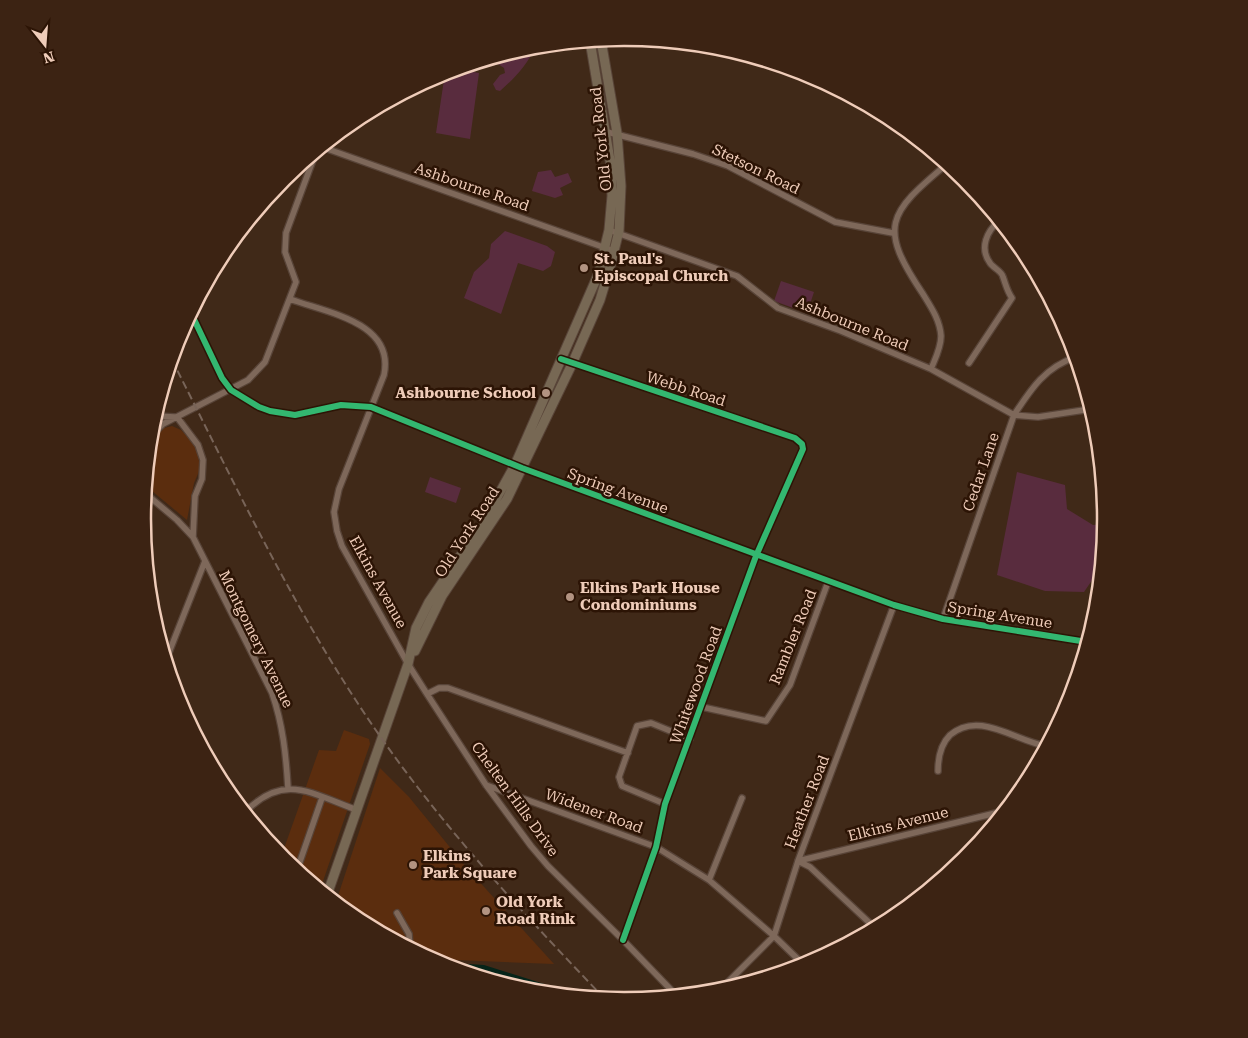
<svg xmlns="http://www.w3.org/2000/svg" width="1248" height="1038" viewBox="0 0 1248 1038" font-family="'Roboto Serif',serif">
<rect width="100%" height="100%" fill="#402918"/>
<path fill="#5b2d0e" d="M172,426L181,430L192,441L198,453L200,469L194,483L187,520L146,486L150,442L164,428Z
M344,730L369,739L370,744L320,890L281,857L319,750L336,751Z
M380,768L409,797L466,867L554,964L431,959L356,919L336,902Z"/>
<path fill="#592c3e" d="M536,46C527,65 515,78 500,91L496,90L493,84L500,75L505,73L504,68L498,64V58Z
M456,69L479,73L470,139L436,133L445,73Z
M551,170L555,177L568,173L572,182L560,188L563,195L555,198L532,191L538,172Z
M505,231L547,246L555,252L551,266L543,271L518,263L501,314L464,298L474,272L489,258L491,244Z
M781,281L814,292L807,313L774,301Z
M1017,472L1065,485L1067,509L1093,525L1105,524L1101,567L1084,592L1045,591L997,575Z
M430,477L461,488L456,503L425,492Z
M468,972L532,987L543,992L530,991Z"/>
<path fill="#062419" d="M436,962L484,965L560,989L571,995C542,992 514,983 484,975C468,971 450,970 436,962Z"/>
<g fill="none" stroke-linecap="round" stroke-linejoin="round">
<g stroke="#584438" stroke-width="8">
<path id="minor" d="M716,47L788,69
M607,132L693,154L728,166L835,222L893,233
M322,147L614,251
M609,230L737,276L778,308L841,331L931,369L1014,415L1038,417L1091,409
M290,299C327,313 395,322 384,375L339,489L334,512L337,531L342,546L408,664L427,694L439,688H448L628,753
M191,313L222,378L231,390L259,407L270,411L295,415L341,405L371,407L522,468L894,605L943,619L1087,642
M561,359L795,438L802,444L803,449L756,556L665,804L656,847L623,940
M969,363L1012,298C1007,291 1006,285 1003,277C1002,271 993,268 990,263C979,248 987,231 999,221
M931,369C935,359 941,348 941,336C940,320 931,307 923,294C878,227 887,214 947,164
M154,416L175,417
M177,417L198,445L203,460L202,479L195,496L193,537L272,693C283,725 286,755 288,788
M151,436L163,424L248,380L265,362L296,282L285,252L286,233L316,152
M145,493L177,520L193,537
M943,619L1014,415C1031,389 1045,367 1076,357
M166,660L205,561
M427,694L486,785L531,846L548,866L623,940L676,995
M702,707L766,721L790,685L828,582
M1062,717L1071,695
M938,771C938,759 941,744 950,735C979,710 1015,741 1046,746
M486,785L656,847L709,880L774,936L804,965
M238,804L248,810
M665,804L622,786L619,777L637,726L651,723L690,739
M245,812C285,772 312,794 357,810
M798,861L1004,811
M798,861L810,867L875,928
M297,870L322,798
M709,880L742,798
M397,913L409,934L410,948
M719,991L774,936L798,861L894,605"/>
</g>
<g stroke="#584438" stroke-width="11">
<path id="highway" d="M415,651L442,596L507,499L572,364L600,300L610,267L619,231L621,186L617,133L601,40
M327,895L408,664L416,628L429,602L484,521L515,465L598,275L609,230L612,196L611,166L590,41"/>
</g>
<use href="#minor" stroke="#7e685a" stroke-width="5.5"/>
<use href="#highway" stroke="#776854" stroke-width="9"/>
<path stroke="#786458" stroke-width="2" stroke-dasharray="8 4" stroke-linecap="butt" d="M172,360C230,474 285,592 355,699C426,809 514,904 604,998"/>
<g stroke="#2c1405" stroke-width="9">
<path id="cycleway" d="M191,313L222,378L231,390L259,407L270,411L295,415L341,405L371,407L522,468L894,605L943,619L1087,642
M561,359L795,438L802,444L803,449L756,556L665,804L656,847L623,940"/>
</g>
<use href="#cycleway" stroke="#33b770" stroke-width="6"/>
</g>
<g fill="#b29381" stroke="#2c1405" stroke-width="2">
<circle cx="584" cy="268" r="5"/>
<circle cx="546" cy="393" r="5"/>
<circle cx="570" cy="597" r="5"/>
<circle cx="413" cy="865" r="5"/>
<circle cx="486" cy="911" r="5"/>
</g>
<g text-anchor="middle" stroke-width="5" stroke-linejoin="round" paint-order="stroke">
<g font-size="15" fill="#efccb9" stroke="#2c1405">
<text transform="translate(601 139) rotate(-96)" y="5">Old York Road</text>
<text transform="translate(756 169) rotate(26)" y="5">Stetson Road</text>
<text transform="translate(472 187) rotate(19)" y="5">Ashbourne Road</text>
<text transform="translate(852 324) rotate(22)" y="5">Ashbourne Road</text>
<text transform="translate(686 389) rotate(18)" y="5">Webb Road</text>
<text transform="translate(981 472) rotate(-71)" y="5">Cedar Lane</text>
<text transform="translate(618 491) rotate(20)" y="5">Spring Avenue</text>
<text transform="translate(467 532) rotate(-57)" y="5">Old York Road</text>
<text transform="translate(378 582) rotate(61)" y="5">Elkins Avenue</text>
<text transform="translate(1000 615) rotate(9)" y="5">Spring Avenue</text>
<text transform="translate(793 637) rotate(-68)" y="5">Rambler Road</text>
<text transform="translate(256 639) rotate(64)" y="5">Montgomery Avenue</text>
<text transform="translate(696 685) rotate(-70)" y="5">Whitewood Road</text>
<text transform="translate(515 799) rotate(54)" y="5">Chelten Hills Drive</text>
<text transform="translate(807 802) rotate(-69)" y="5">Heather Road</text>
<text transform="translate(594 811) rotate(20)" y="5">Widener Road</text>
<text transform="translate(898 824) rotate(-14)" y="5">Elkins Avenue</text>
</g>
<g font-size="15" font-weight="bold" fill="#efccb9" stroke="#2c1405" text-anchor="start">
<text x="594" y="264">St. Paul's<tspan x="594" dy="17">Episcopal Church</tspan></text>
<text x="536" y="398" text-anchor="end">Ashbourne School</text>
<text x="580" y="593">Elkins Park House<tspan x="580" dy="17">Condominiums</tspan></text>
<text x="423" y="861">Elkins<tspan x="423" dy="17">Park Square</tspan></text>
<text x="496" y="907">Old York<tspan x="496" dy="17">Road Rink</tspan></text>
</g>
</g>
<path d="M0 0H1248V1038H0ZM151 519a473 473 0 1 1 946 0a473 473 0 1 1-946 0Z" fill="#3c2313" fill-rule="evenodd"/>
<path fill="none" stroke="#efccb9" stroke-width="2.5" d="M151 519a473 473 0 1 1 946 0a473 473 0 1 1-946 0Z"/>
<g transform="translate(45 45) rotate(163)" stroke="#2c1405" stroke-width="4" paint-order="stroke">
<path d="M0-4L9 19L0 12L-9 19Z" fill="#efccb9"/>
<text y="-8" font-size="14" font-weight="bold" text-anchor="middle" fill="#efccb9">N</text>
</g>
</svg>
